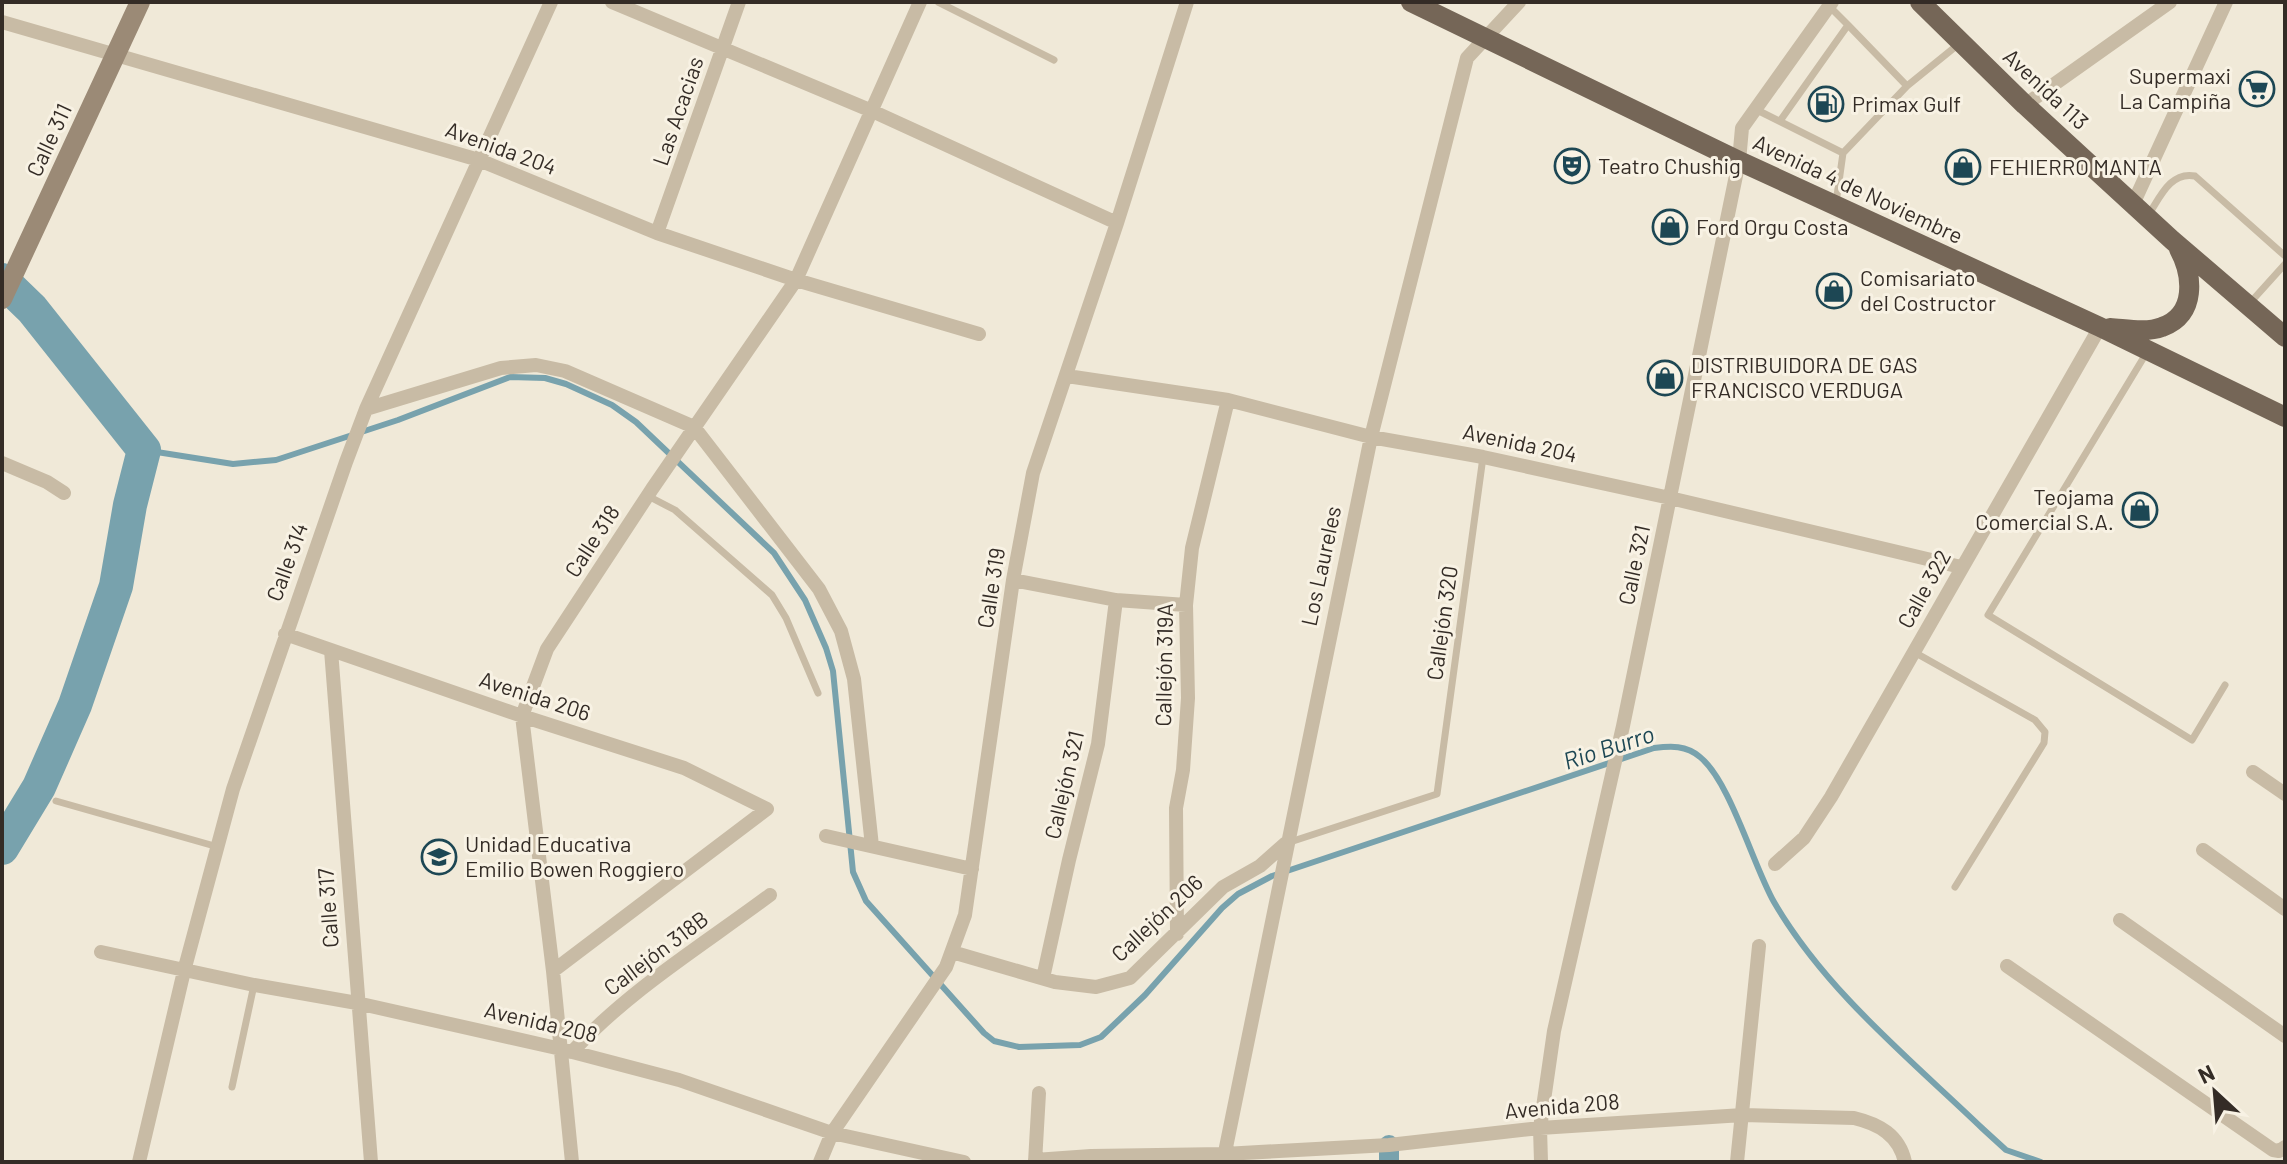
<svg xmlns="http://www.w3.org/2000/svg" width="2287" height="1164" viewBox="0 0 2287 1164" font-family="Barlow,sans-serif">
<rect width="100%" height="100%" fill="#f0e9d8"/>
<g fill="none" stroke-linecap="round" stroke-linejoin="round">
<path stroke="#78a2ad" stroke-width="6" d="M144,450L233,464L276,460L398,420L510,377L545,378L566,384L612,405L636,422L774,553L805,600L826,648L833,671L853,872L866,901L984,1033L994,1041L1019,1047L1080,1045L1101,1037L1145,995L1222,908L1238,894L1272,876L1654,748C1671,746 1686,745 1700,757C1730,781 1753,865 1774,902C1826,991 1909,1058 1983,1129L2006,1150L2041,1162"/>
<path stroke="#78a2ad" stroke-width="20" d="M1389,1145V1162"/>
<path stroke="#78a2ad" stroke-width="34" d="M2,280L32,309L144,450L130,505L116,586L75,705L39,787L2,848"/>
<path stroke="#c8bba5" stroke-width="7" d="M938,2L1054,60
M1848,25L1907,86
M1755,109L1843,153
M1780,121L1848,25L1829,6
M1836,203L1843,153L1907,86L1960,43
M2149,214C2160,197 2171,171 2195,176L2285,256
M2249,304L2285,264
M2147,352L1988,615L2192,740L2225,685
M648,496L675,510L772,595L786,618L818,693
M1914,652L2035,720L2045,732L2044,743L1955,887
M56,801L218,847
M1287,843L1437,794L1483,457
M232,1087L254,985"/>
<path stroke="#c8bba5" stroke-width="14" d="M612,2L872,111L1117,223
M2,22L479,160L657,233L796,280L979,334
M2025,105L2170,2
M2134,202L2226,2
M657,233L739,2
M1067,376L1228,400L1371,437L1483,457L1670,498L1961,567
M366,409L501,368L536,365L565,371L694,427L819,589L841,631L854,679L872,846
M2,463L47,482L64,493
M1013,580L1116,600L1186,605
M285,634L522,716L684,768L767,809L553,971
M331,650L371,1162
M2253,772L2285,794
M826,836L972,869
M2203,850L2285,909
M1775,864L1804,838L1831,797L2100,327
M2120,920L2285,1036
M1177,934L1176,808L1183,770L1188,698L1186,605L1192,548L1228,400
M101,952L254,985L357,1003L561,1049L679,1080L832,1133L964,1162
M952,952L1055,982L1096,987L1130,978L1223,887L1260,866L1286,843
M2007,966L2273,1150L2279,1151L2285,1147
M1043,978L1069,860L1098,744L1116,600
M572,1052C629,990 703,945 770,895
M1035,1160L1091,1156L1224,1154L1389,1145L1540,1128L1743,1115L1854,1118C1879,1124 1899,1135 1905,1162
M139,1162L184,971L233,789L346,462L366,409L551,2
M572,1162L553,971L522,716L547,649L652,489L796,280L920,2
M820,1162L832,1133L946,967L965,915L1013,580L1033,473L1117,223L1187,2
M1035,1162L1039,1093
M1223,1162L1371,437L1467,58L1519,2
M1541,1162L1540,1128L1554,1031L1623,726L1739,161L1742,128L1832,2
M1737,1162L1759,946"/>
<path stroke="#9b8a76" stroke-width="20" d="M2,299L140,2"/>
<path stroke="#756657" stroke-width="20" d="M1411,2L1739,161L2100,327L2285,417
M1920,2L2025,105L2172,240L2285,337
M2110,328C2127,329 2146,333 2162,327C2197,315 2193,275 2179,249"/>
</g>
<defs>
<g id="supermarket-ring" transform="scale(1.8)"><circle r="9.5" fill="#f8f2e4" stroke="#1d4754" stroke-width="1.5"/><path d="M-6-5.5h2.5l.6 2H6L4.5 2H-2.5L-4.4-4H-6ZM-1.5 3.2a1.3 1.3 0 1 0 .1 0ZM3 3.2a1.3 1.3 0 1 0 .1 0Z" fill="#1d4754"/></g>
<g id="fuel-ring" transform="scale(1.8)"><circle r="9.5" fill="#f8f2e4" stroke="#1d4754" stroke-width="1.5"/><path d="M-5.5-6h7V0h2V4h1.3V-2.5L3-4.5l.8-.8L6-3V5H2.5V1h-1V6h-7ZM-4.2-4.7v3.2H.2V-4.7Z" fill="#1d4754"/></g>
<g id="theatre-ring" transform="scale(1.8)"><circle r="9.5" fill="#f8f2e4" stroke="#1d4754" stroke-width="1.5"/><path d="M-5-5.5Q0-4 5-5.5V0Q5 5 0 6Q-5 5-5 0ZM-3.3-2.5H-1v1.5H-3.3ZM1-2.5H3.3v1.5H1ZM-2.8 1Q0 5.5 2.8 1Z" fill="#1d4754"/></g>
<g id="shop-ring" transform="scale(1.8)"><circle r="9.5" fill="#f8f2e4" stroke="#1d4754" stroke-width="1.5"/><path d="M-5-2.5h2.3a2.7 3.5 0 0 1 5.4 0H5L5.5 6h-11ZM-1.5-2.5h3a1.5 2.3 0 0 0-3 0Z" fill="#1d4754"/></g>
<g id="school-ring" transform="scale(1.8)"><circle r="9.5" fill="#f8f2e4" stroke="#1d4754" stroke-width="1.5"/><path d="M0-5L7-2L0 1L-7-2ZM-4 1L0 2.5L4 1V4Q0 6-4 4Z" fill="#1d4754"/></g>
</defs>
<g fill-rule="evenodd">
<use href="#supermarket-ring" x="2257" y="89"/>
<use href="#fuel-ring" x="1826" y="104"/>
<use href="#theatre-ring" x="1572" y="166"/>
<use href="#shop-ring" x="1963" y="167"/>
<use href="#shop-ring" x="1670" y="227"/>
<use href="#shop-ring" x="1834" y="291"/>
<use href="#shop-ring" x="1665" y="378"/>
<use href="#shop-ring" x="2140" y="510"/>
<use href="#school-ring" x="439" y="857"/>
</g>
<g text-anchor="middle" stroke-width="6" stroke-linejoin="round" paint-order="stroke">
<g font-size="22" fill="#342c26" stroke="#f8f2e4" text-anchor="start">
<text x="2231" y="84" text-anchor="end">Supermaxi<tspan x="2231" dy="25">La Campiña</tspan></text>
<text x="1852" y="112">Primax Gulf</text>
<text x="1598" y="174">Teatro Chushig</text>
<text x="1989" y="175">FEHIERRO MANTA</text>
<text x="1696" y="235">Ford Orgu Costa</text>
<text x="1860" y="286">Comisariato<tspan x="1860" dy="25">del Costructor</tspan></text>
<text x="1691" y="373">DISTRIBUIDORA DE GAS<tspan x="1691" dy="25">FRANCISCO VERDUGA</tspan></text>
<text x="2114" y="505" text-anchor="end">Teojama<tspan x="2114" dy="25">Comercial S.A.</tspan></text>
<text x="465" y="852">Unidad Educativa<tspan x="465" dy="25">Emilio Bowen Roggiero</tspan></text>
</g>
<g font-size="22" fill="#342c26" stroke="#f8f2e4">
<text transform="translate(2046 89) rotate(43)" y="8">Avenida 113</text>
<text transform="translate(678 111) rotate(-71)" y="8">Las Acacias</text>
<text transform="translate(49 140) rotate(-65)" y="8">Calle 311</text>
<text transform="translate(501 148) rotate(20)" y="8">Avenida 204</text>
<text transform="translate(1858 189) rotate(25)" y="8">Avenida 4 de Noviembre</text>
<text transform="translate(1520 443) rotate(12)" y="8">Avenida 204</text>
<text transform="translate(592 541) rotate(-57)" y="8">Calle 318</text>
<text transform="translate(287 562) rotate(-70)" y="8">Calle 314</text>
<text transform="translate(1634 565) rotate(-78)" y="8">Calle 321</text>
<text transform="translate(1321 566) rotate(-78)" y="8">Los Laureles</text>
<text transform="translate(991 588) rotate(-81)" y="8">Calle 319</text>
<text transform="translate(1924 589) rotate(-61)" y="8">Calle 322</text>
<text transform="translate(1442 623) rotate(-82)" y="8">Callejón 320</text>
<text transform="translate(1164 665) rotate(-89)" y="8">Callejón 319A</text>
<text transform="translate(535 696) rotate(18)" y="8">Avenida 206</text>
<text transform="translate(1064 785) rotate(-77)" y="8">Callejón 321</text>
<text transform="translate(328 908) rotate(-94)" y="8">Calle 317</text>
<text transform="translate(1157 918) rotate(-43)" y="8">Callejón 206</text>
<text transform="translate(656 953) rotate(-37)" y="8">Callejón 318B</text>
<text transform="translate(541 1022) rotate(13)" y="8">Avenida 208</text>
<text transform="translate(1562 1106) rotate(-5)" y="8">Avenida 208</text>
</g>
<g font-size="24" font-style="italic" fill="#1d4754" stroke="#f8f2e4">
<text transform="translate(1609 748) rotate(-18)" y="8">Rio Burro</text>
</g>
</g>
<rect width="2287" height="1164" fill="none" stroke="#342c26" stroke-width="8"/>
<g transform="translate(2215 1092) rotate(334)" stroke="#f8f2e4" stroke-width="6" paint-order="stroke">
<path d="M0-6L14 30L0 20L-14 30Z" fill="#342c26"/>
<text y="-12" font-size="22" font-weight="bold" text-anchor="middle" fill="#342c26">N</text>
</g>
</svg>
